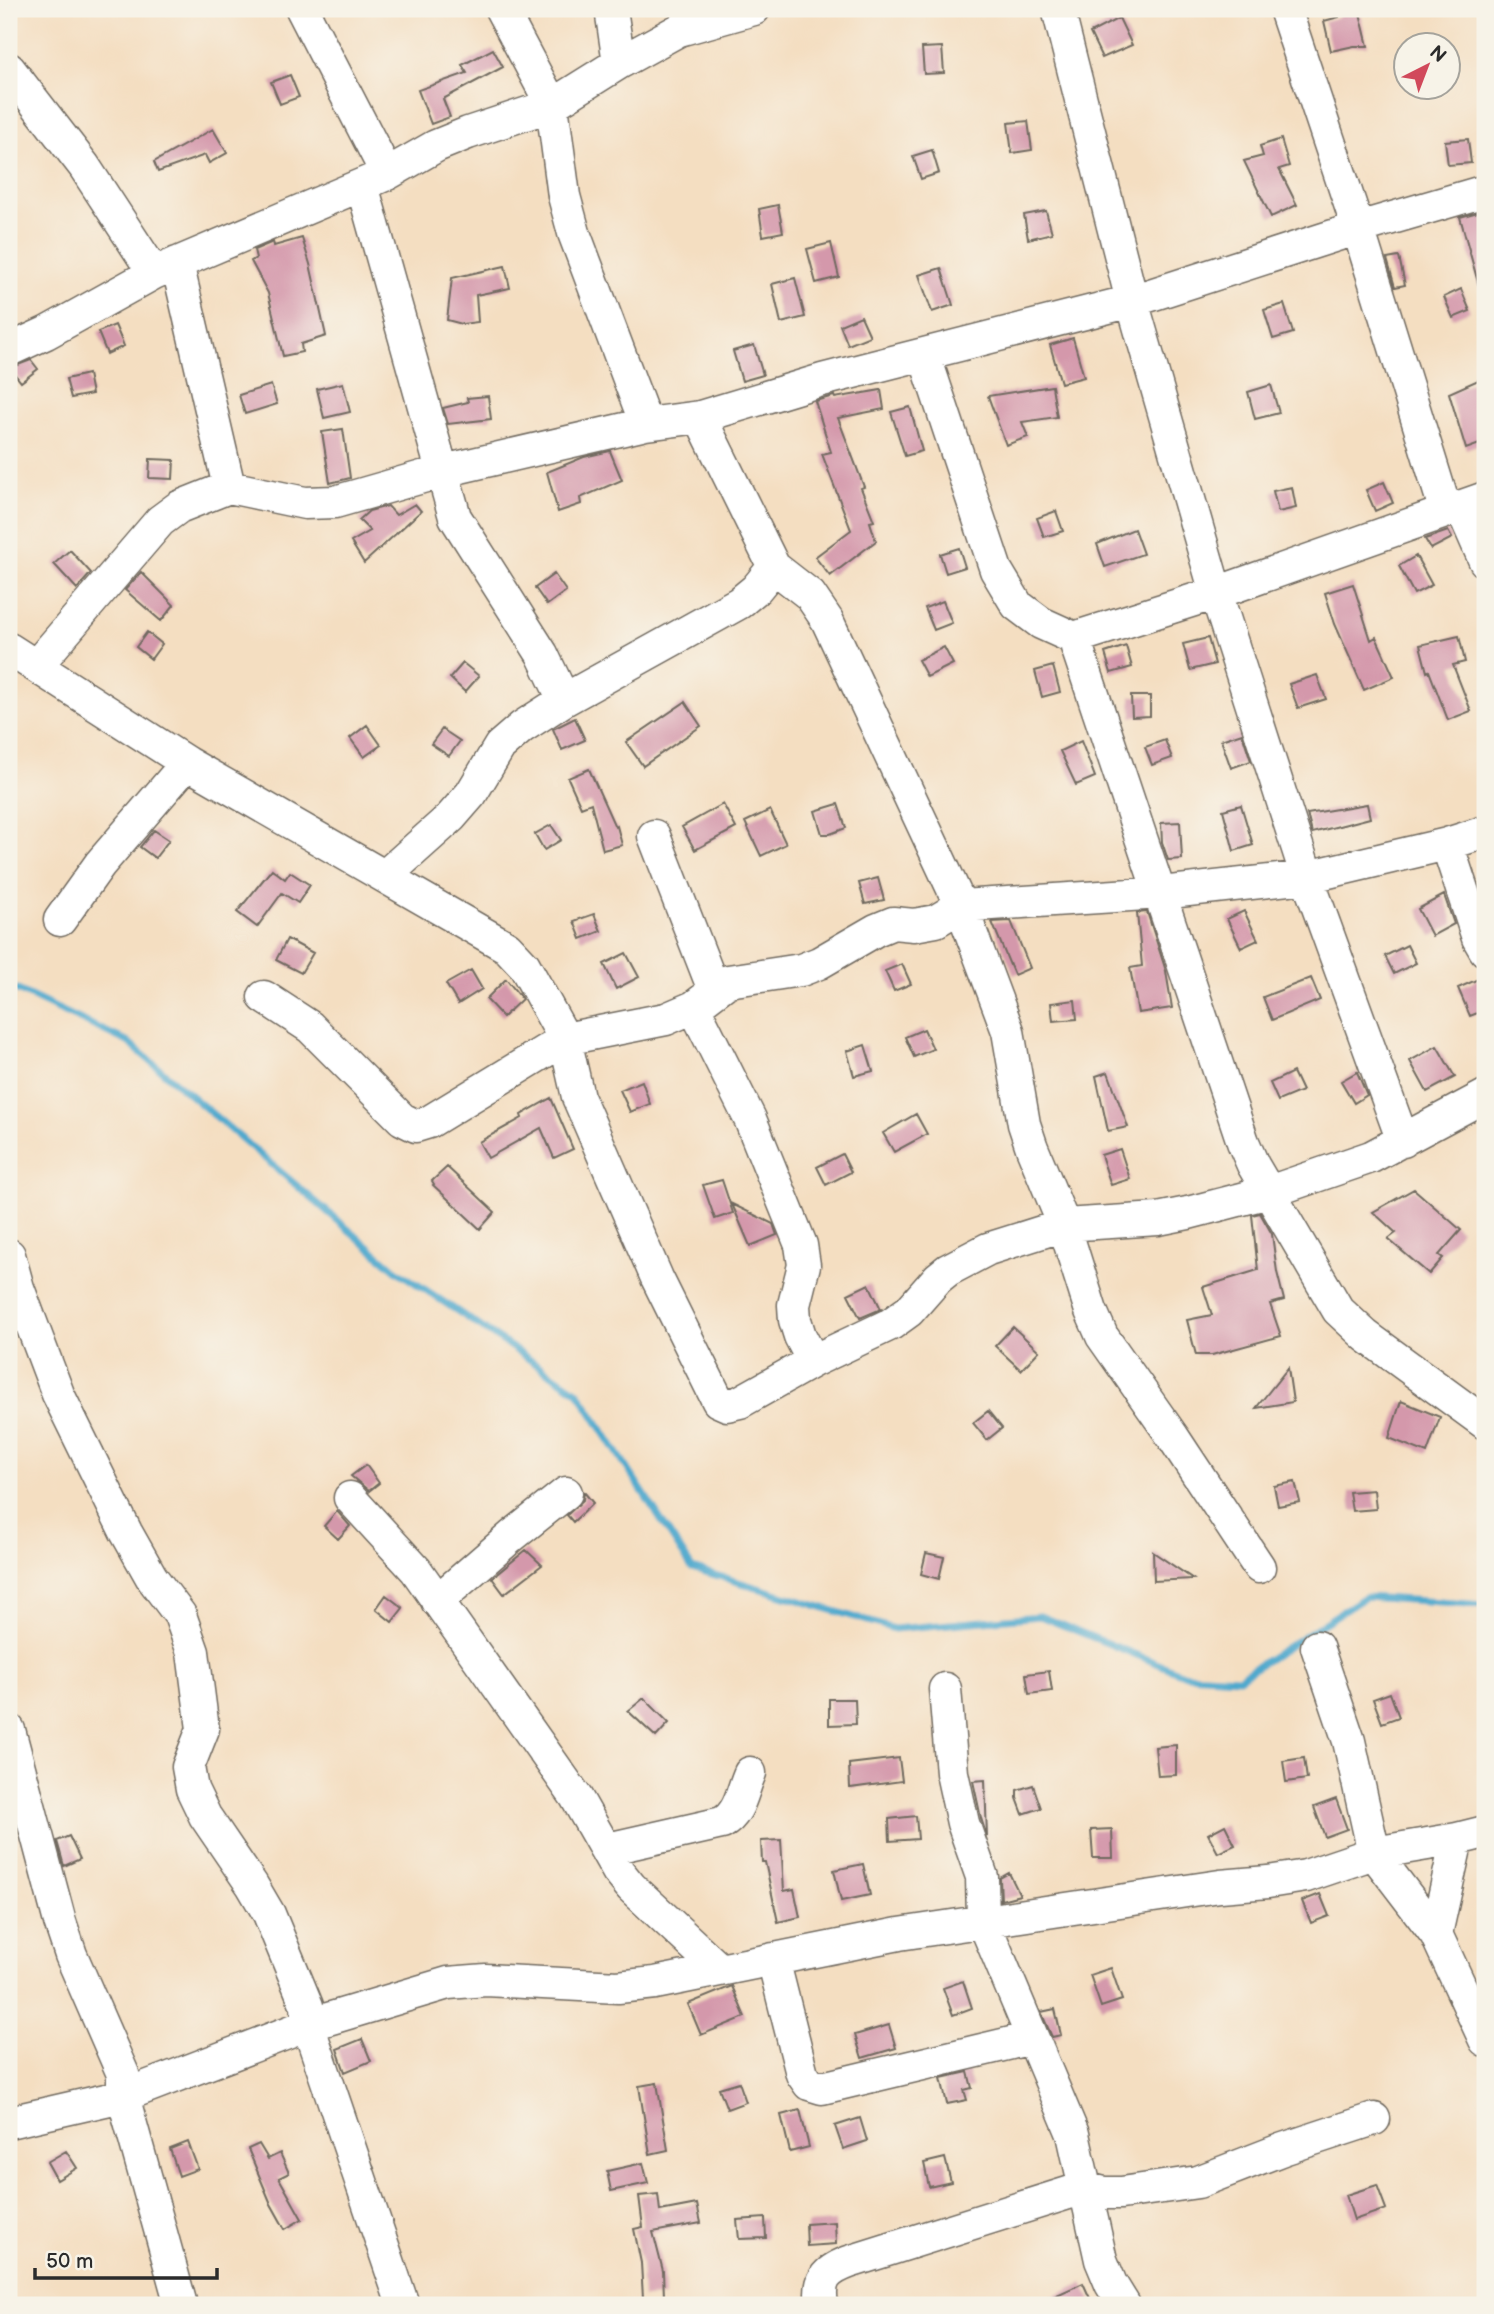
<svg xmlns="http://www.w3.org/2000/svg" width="1494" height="2314" viewBox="0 0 1494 2314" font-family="'Balsamiq Sans',sans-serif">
<rect width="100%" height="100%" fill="#f7f3e8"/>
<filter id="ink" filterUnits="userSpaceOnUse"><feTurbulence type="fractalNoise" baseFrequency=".0143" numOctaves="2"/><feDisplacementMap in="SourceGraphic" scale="14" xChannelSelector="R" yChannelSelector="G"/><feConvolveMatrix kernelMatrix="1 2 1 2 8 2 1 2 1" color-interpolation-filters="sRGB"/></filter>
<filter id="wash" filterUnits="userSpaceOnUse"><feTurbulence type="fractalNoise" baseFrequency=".00686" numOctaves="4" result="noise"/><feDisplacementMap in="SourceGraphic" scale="28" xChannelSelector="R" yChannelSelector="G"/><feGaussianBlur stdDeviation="1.57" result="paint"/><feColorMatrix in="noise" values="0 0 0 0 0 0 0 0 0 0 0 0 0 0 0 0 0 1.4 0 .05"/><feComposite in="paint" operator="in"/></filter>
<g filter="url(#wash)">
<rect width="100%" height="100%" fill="#f4dec1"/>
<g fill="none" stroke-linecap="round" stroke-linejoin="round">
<path stroke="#50a9cd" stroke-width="7" d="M9,986L128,1042L396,1270L578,1392L692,1568L894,1629L1040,1616L1186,1675L1239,1678L1365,1597L1485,1605"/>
</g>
<g id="blocks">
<path fill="#d498ab" d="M1338,9H1359L1368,46H1354L1331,51L1324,21L1339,17Z
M1119,18L1132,45L1102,58L1090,33Z
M942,47L944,73L924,74L922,48Z
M493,49L503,67L443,99L450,117L431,124L418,90L467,73L462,65Z
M290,75L299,97L280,104L271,82Z
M1028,121L1032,150L1012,153L1008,123Z
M213,129L227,153L209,163L205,155L158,172L154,162Z
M1281,139L1289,166L1279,169L1297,205L1271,217L1244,161L1263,156L1260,146Z
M1468,139L1471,163L1448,165L1445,141Z
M932,150L939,173L921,179L913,156Z
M778,205L783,232L763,236L759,209Z
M1485,210V285L1479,286L1460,217Z
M1046,211L1052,233L1028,239L1024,215Z
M302,238L310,264L326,336L301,344L302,352L283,356L268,293L251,261L256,258L254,250L273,242L274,246Z
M831,243L839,277L816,283L807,249Z
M1399,257L1405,285L1395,287L1387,259Z
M505,266L510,288L476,295L478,322L462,324L447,320L452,278Z
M941,268L953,305L932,312L919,275Z
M795,278L805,317L781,323L772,284Z
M1461,289L1470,311L1453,318L1444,297Z
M1284,304L1293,333L1273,339L1264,310Z
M861,316L870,336L848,345L840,325Z
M115,325L124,346L107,354L98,332Z
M1073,338L1084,377L1061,383L1050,345Z
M754,345L763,375L742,381L733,351Z
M31,360L38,369L21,382L10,368Z
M88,374L92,394L71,398L66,379Z
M1485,377V442L1466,449L1449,393Z
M343,383L350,412L324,418L317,389Z
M271,385L277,404L245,414L239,395Z
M1271,385L1279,413L1255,419L1248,392Z
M1052,386L1057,417L1022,422L1028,437L1006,445L988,396Z
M881,390L884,409L838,418L864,487L861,488L874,521L870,522L876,541L830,576L815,557L851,530L822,454L831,452L815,401L834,396L835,398Z
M488,396L491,419L448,424L443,408L468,402L467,398Z
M910,407L922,451L905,456L891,412Z
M343,429L350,478L330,483L322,432Z
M610,451L622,480L580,498L581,504L558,512L547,472L584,457Z
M150,459L174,460L173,479L149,478Z
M1384,482L1393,503L1375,511L1366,490Z
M1292,487L1296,508L1278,512L1273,491Z
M415,504L421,511L364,563L351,542L370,531L359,520L369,511L388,506L396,515Z
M1056,511L1063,531L1044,537L1037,518Z
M1134,529L1143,554L1105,567L1097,544Z
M1448,531L1452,538L1431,549L1425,539Z
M959,548L965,567L946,573L940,554Z
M70,550L91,573L77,589L54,564Z
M1416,556L1432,585L1414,594L1399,566Z
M141,572L174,605L161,621L125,590Z
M554,574L566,591L547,605L535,588Z
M1353,584L1371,640L1376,637L1394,677L1364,690L1335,624L1325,593Z
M943,601L952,623L934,630L925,608Z
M147,632L162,644L151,659L136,647Z
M1459,636L1465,662L1453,665L1471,711L1448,720L1429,671L1427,672L1420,645Z
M1208,638L1215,664L1190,670L1183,644Z
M1126,646L1132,667L1111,673L1105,653Z
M944,647L953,664L927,677L918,660Z
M463,663L479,676L465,692L450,678Z
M1053,666L1060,692L1042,697L1035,671Z
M1317,675L1326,699L1298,708L1289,684Z
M1131,696H1150V716L1132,717Z
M685,702L701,726L643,766L626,742Z
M575,718L585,740L562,750L553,729Z
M367,725L381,745L364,757L350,738Z
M442,729L460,741L449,756L431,744Z
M1242,733L1251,761L1231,768L1221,740Z
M1165,740L1172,758L1152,765L1145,747Z
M1081,741L1095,777L1076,785L1060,751Z
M589,769L615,827L617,826L622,845L603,850L591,803L581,807L568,778Z
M723,804L736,828L695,850L682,827Z
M838,804L846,828L830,834H822L815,811Z
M1367,804L1370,818L1312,833L1307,814Z
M1241,805L1253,845L1234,851L1223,810Z
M770,810L786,844L761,856L745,822Z
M1180,822L1182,859L1168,860L1162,842L1161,823Z
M551,825L561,840L544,850L535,834Z
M154,830L169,840L155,858L140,847Z
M272,869L285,879L290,872L310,885L298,903L282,893L257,927L237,912Z
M878,878L884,900L865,904L859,883Z
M1444,895L1454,924L1432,936L1418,909Z
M1244,911L1258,940L1241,948L1227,919Z
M1147,912L1166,971L1172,1008L1138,1013L1130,968L1142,966L1137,913Z
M594,914L601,931L581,939L574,921Z
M1011,921L1030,968L1014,975L992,922Z
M287,939L313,953L301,973L276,960Z
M1407,945L1416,963L1394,974L1385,956Z
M626,953L639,977L616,989L604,964Z
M902,964L911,984L894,991L885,971Z
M471,970L482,989L458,1004L446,984Z
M1485,976V1010L1470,1016L1458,988Z
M1311,978L1320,1000L1272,1020L1263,997Z
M506,979L522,999L503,1017L486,999Z
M1075,1000L1077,1019L1053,1021L1051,1003Z
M924,1029L933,1049L914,1057L905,1037Z
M865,1045L873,1071L854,1076L847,1051Z
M1437,1046L1455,1077L1427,1092L1410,1061Z
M1108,1072L1128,1127L1108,1131L1096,1076Z
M1293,1072L1302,1091L1278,1101L1270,1083Z
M1357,1072L1367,1095L1354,1103L1341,1081Z
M642,1081L650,1104L630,1112L620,1090Z
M551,1098L573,1149L554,1158L541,1128L488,1158L479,1142L522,1118L521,1115Z
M916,1114L927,1134L894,1152L883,1133Z
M1120,1149L1130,1179L1111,1185L1101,1155Z
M842,1154L851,1172L826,1185L817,1167Z
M447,1167L495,1212L480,1229L433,1185L434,1184L432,1181Z
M722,1180L733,1213L715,1219L703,1185Z
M1414,1189L1461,1230L1439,1255L1443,1258L1429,1274L1388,1239L1396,1233L1373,1212Z
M732,1204L773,1224L777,1235L750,1246Z
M1260,1213L1272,1234L1277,1272L1284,1300L1270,1304L1281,1336L1212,1355H1196L1187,1320L1212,1315L1203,1287L1258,1270L1252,1215Z
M869,1284L881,1309L860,1318L848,1294Z
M1013,1327L1039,1351L1021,1370L995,1346Z
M1288,1368L1293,1402L1256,1408Z
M1401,1401L1440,1417L1427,1453L1389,1438Z
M988,1411L1002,1428L987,1440L973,1423Z
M366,1465L379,1483L369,1491L351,1476Z
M1295,1482L1300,1502L1278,1506L1274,1486Z
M1374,1490L1376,1509L1352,1511L1349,1492Z
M584,1492L593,1503L573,1522L567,1515L583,1500Z
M337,1511L350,1526L338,1539L324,1526Z
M526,1550L542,1565L504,1594L492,1578Z
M1153,1552L1193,1579L1154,1581Z
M926,1553L944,1557L939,1579L921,1574Z
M386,1595L403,1608L392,1622L376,1609Z
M1049,1671L1052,1691L1029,1694L1026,1674Z
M1390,1693L1399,1717L1382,1723L1373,1699Z
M644,1698L669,1723L656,1737L628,1711Z
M829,1699H855L856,1724L829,1725Z
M1176,1745V1775L1158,1776L1155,1747Z
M899,1758L902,1781L850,1788L849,1764Z
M1304,1758L1307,1779L1286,1782L1283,1761Z
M985,1780L987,1837L981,1818L973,1781Z
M1033,1785L1041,1808L1023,1814L1017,1798V1790Z
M1336,1799L1347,1829L1325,1837L1314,1807Z
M916,1816L918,1839L890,1841L889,1819Z
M1225,1825L1235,1845L1218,1853L1208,1834Z
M1112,1829L1113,1858H1093L1091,1830Z
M69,1836L80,1859L64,1866L57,1841Z
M781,1840L784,1891L794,1889L800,1917L778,1922L765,1862H762L761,1841Z
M863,1864L870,1895L841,1901L834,1870Z
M1009,1873L1020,1895L1001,1900L1000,1878Z
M1320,1894L1329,1916L1311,1923L1302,1901Z
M1111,1968L1122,2000L1101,2007L1090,1975Z
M963,1981L972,2008L953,2015L943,1988Z
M732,1986L745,2017L701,2035L688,2004Z
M1055,2009L1061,2035L1052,2037L1041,2012Z
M889,2025L896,2048L862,2058L855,2035Z
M362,2039L371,2061L345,2072L337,2049Z
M968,2072L972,2088L964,2090L967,2100L947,2104L941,2078Z
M739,2082L746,2102L727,2109L719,2088Z
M657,2083L668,2150L650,2154L639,2086Z
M800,2110L809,2147L790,2152L781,2115Z
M860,2118L867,2141L843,2149L835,2126Z
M188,2142L198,2169L179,2176L170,2149Z
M259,2144L268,2159L280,2153L289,2173L279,2178L302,2219L285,2229L271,2204L248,2149Z
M66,2151L77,2168L57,2180L47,2162Z
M945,2158L951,2182L929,2187L924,2163Z
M643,2163L648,2183L611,2191L607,2171Z
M1377,2185L1386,2209L1354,2220L1346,2195Z
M658,2194L660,2211L697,2204L701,2223L653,2232L663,2271L664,2297L643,2298L641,2263L634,2229L643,2227L639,2196Z
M765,2218L766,2238L739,2239L737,2220Z
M835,2222L836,2244L807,2246L806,2224Z
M1083,2283L1093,2305H1035Z"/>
</g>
</g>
<g filter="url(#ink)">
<use href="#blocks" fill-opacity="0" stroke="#716a60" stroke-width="2"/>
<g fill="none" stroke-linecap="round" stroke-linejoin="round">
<g stroke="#716a60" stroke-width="35">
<path id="minor" d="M302,9L387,174
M501,9L552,105L564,196L574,233L646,424
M611,9L619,63
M1058,9L1132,301L1216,593L1307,877L1403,1141
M1285,9L1358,228L1446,512
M9,69L84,166L154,273
M362,185L455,517L542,654L564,700
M177,263L229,487
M9,350L46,333L154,273L387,174L436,146L468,133L552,105L619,63L679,30L754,9
M924,354L996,570L1017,605L1041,623L1074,638L1216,593L1485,498
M700,417L774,567L810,595L827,620L961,906L1008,1031L1024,1124L1032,1148L1064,1225L1091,1311L1102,1336L1173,1437L1259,1567
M1461,506L1485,561
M1074,638L1243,1142L1253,1165L1338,1310L1366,1336L1485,1423
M9,649L187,763L507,947L524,965L565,1039L578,1097L657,1278L718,1401L727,1405L740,1402L813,1361L891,1324L909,1311L938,1278L948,1270L988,1249L1064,1225L1158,1219L1188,1213L1269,1192L1371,1157L1485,1096
M36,666L160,521L179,507L229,487L305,503L335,502L443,471L646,424L700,417L822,380L1132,301L1358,228L1485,191
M654,836L714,990
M1447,844L1478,938L1485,950
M385,876L451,817L471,794L500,746L522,727L564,700L739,603L756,589L774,567
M60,920L100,864L187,763
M264,997L310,1027L402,1119L416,1126L429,1122L565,1039L666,1019L694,1007L728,981L801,970L819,963L876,930L893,923L914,925L936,921L961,906L1161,893L1307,877L1447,844L1485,832
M694,1007L750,1119L801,1245L804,1265L794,1305L795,1320L800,1336L813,1361
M9,1255L18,1288L58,1394L126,1532L152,1578L180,1615L193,1652L203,1729L188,1767L192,1789L205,1816L252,1885L269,1914L307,2006L308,2025L403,2305
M350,1498L416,1570L576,1797L618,1871L631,1887L719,1969
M437,1601L512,1536L566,1493
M1317,1647L1349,1741L1374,1853L1436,1934L1485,2040
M945,1689L952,1773L963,1823L982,1877L983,1920L1073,2134L1101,2260L1111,2284L1124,2305
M9,1730L60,1922L71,1955L123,2074V2096L181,2305
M607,1849L722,1823C740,1814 742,1790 750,1773
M1436,1934L1457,1839
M773,1959L802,2074L809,2084L822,2088L1032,2038
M9,2122L123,2096L308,2025L448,1983L486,1980L618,1987L655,1983L899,1934L1220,1886L1268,1882L1306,1876L1374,1853L1457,1839L1485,1832
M822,2305C818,2280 825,2271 849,2262L1084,2188L1104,2193H1121L1198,2182L1283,2149L1374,2119"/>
</g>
<use href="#minor" stroke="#fff" stroke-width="32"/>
</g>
</g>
<rect width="1494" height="2314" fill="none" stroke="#f7f3e8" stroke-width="35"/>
<g transform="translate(1427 66) rotate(42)"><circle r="33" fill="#f7f3e8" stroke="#a5a39c" stroke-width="2"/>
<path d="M0-5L12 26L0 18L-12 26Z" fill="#d1495b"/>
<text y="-10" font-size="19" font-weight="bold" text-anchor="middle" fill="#2b2b2b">N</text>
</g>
<path d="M35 2268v10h182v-10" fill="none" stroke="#2b2b2b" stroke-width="3.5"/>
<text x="46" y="2268" font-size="21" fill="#2b2b2b" stroke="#f7f3e8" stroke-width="5" paint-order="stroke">50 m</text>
</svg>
